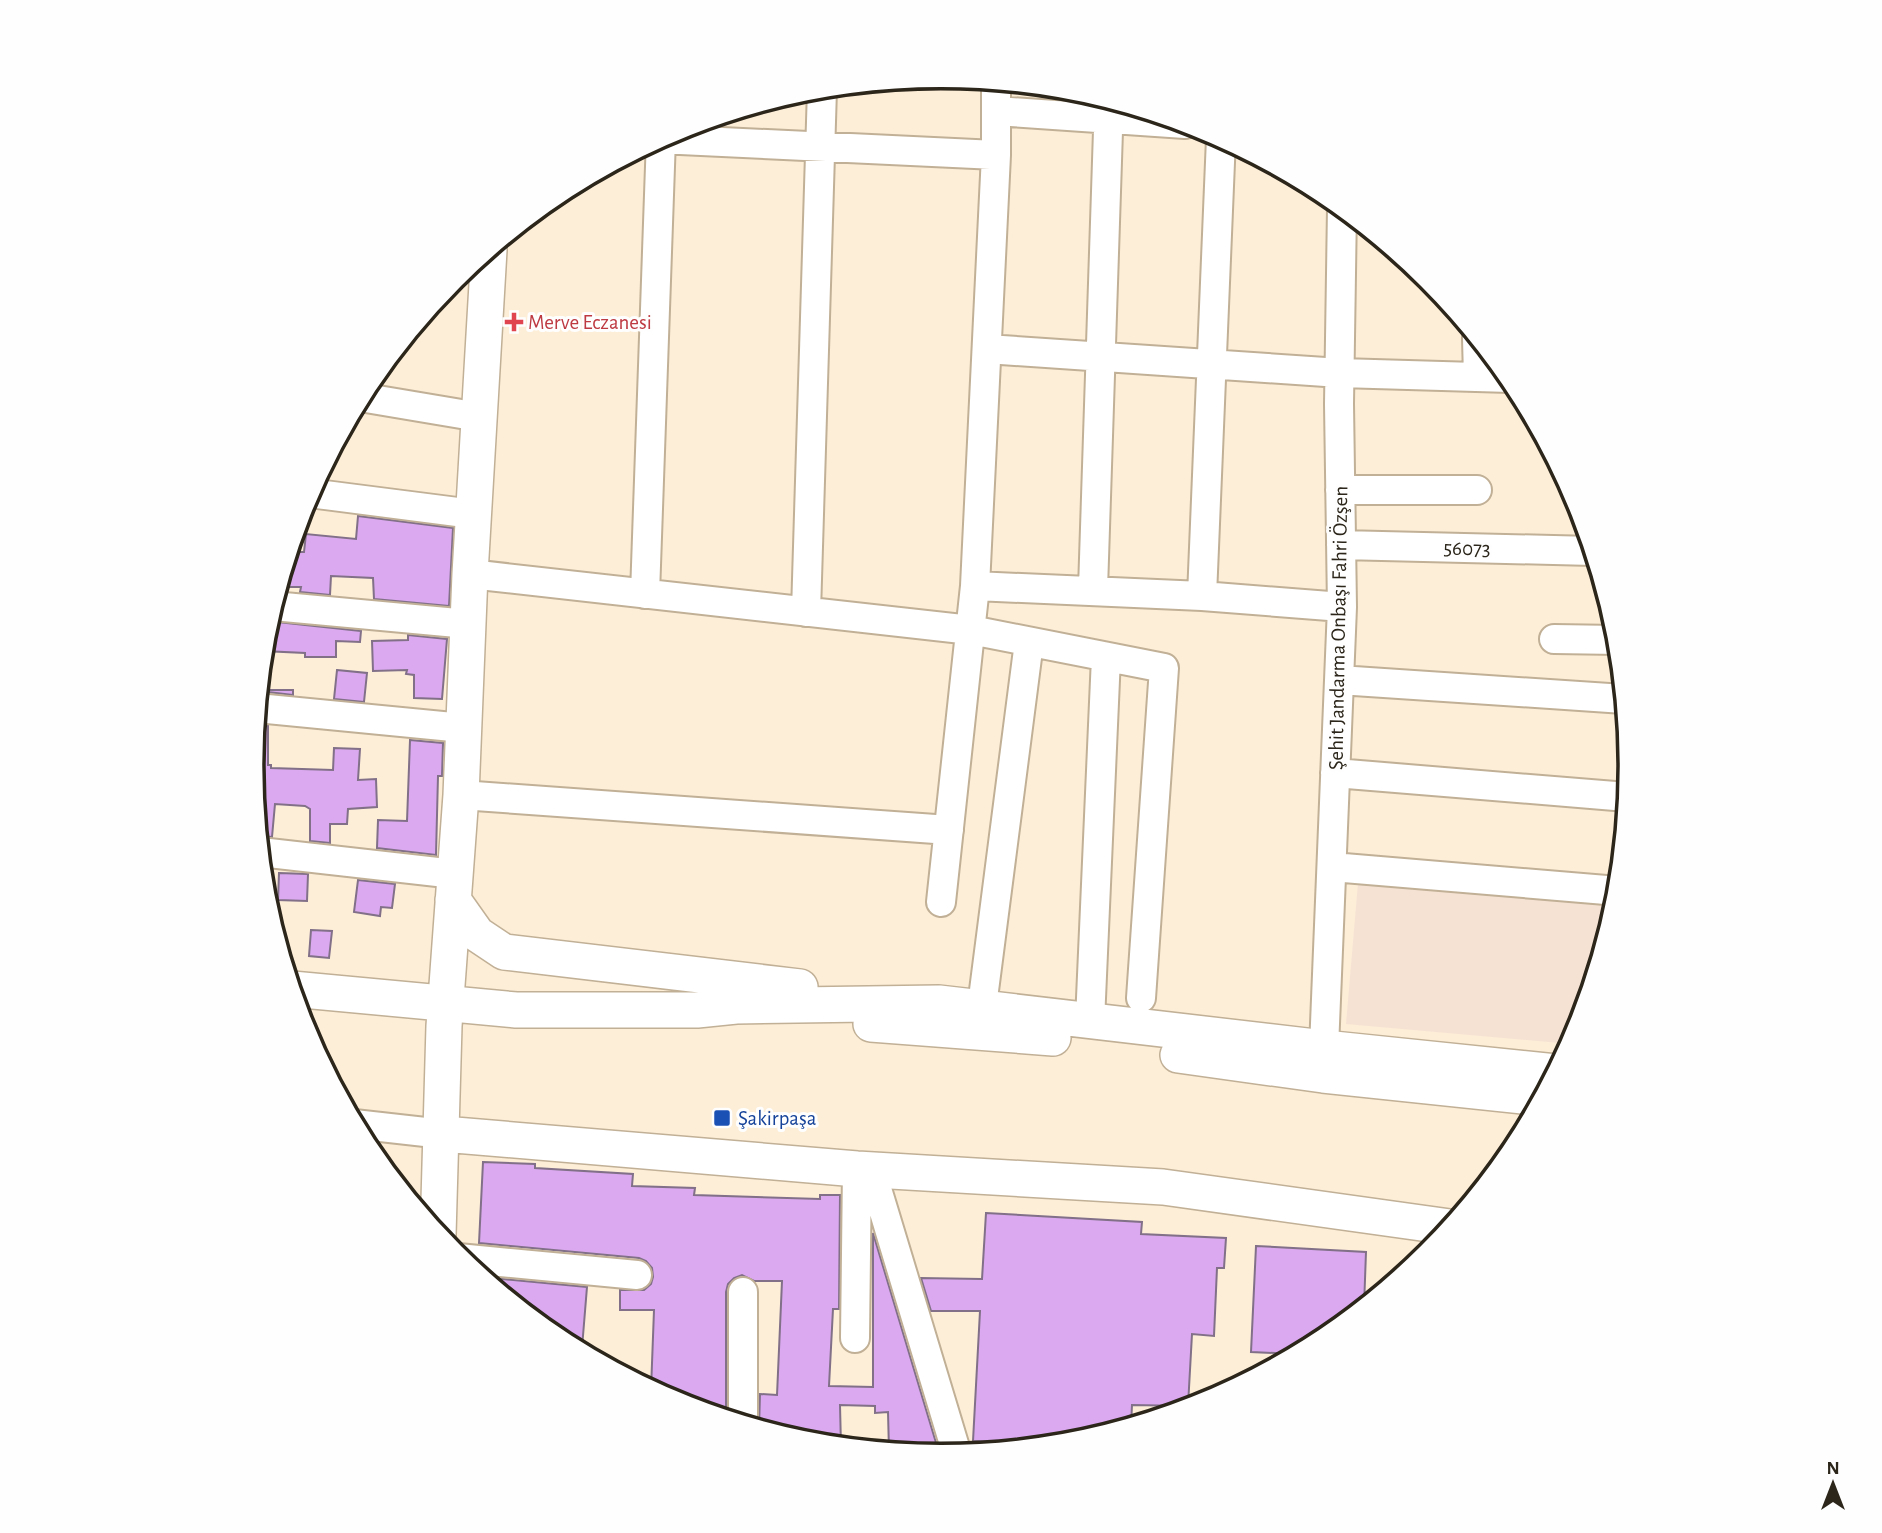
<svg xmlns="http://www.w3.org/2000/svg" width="1882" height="1533" viewBox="0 0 1882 1533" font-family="'Alegreya Sans',sans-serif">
<rect width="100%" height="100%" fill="#fdeed8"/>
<path fill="#f6e2d3" d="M1358,883L1616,906L1578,1031L1571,1044L1346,1024Z"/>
<path fill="#daa9ef" stroke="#817088" stroke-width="2" d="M358,516L453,528L449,606L374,599L373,578L331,576L330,595L300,592L301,587H278L289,552H304L306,534L356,539Z
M268,621L361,631L360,642L336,641V657H305V653L263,651Z
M408,635L447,639L442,699L414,698V675L406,674L407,670L373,671L372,641L408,640Z
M337,670L367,673L364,702L334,699Z
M259,690H293V695L259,691Z
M256,725L268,726V765H271V768L333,770L334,748L360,749L358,780L376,779L377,807L348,809L347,824H330V843L310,841V809L305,806L275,804L272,837L258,836L252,766Z
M410,740L443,743L442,776H438L436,855L377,848L378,820L407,821Z
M279,873L308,874L307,901L278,900Z
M358,880L395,884L392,908L381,907L380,916L354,912Z
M311,930L332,931L329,958L309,956Z
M483,1162L535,1164V1168L633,1174L632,1186L695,1188L694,1195L820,1199V1195H840L839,1309H833L829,1386L873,1387V1233L940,1456L889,1451L888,1412L875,1413V1406L840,1405L841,1446L806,1443L759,1428L760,1394L777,1395L782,1281H754L742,1275L734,1278L728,1284L726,1292V1418L677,1403L651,1390L654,1310H620V1290H644L651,1284L653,1277L652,1268L646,1261L639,1258L479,1243Z
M986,1213L1142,1222L1141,1234L1226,1238L1224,1268H1217L1214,1336L1192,1334L1188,1406L1132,1405L1131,1426L1075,1443L1050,1445L973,1441L980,1311H931L921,1278L982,1279Z
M1256,1246L1366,1252L1364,1307L1324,1340L1297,1354L1251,1352Z
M481,1277L587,1287L582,1348L571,1347L557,1339Z"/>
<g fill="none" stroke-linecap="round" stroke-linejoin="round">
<g stroke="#c1b096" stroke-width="32">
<path id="minor" d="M996,111L1185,124
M659,139L996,155
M1477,338L1478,377
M987,349L1340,373L1510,378
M360,397L479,417
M1340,490H1477
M309,493L473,514
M1341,545L1593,551
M470,574L971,630L1164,668L1141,998
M975,586L1202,596L1342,607
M1093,589L1109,100
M645,594L661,138
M1202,596L1221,138
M273,606L468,624
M806,612L822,89
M1554,639L1618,640
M1339,680L1624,699
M257,708L463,728
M1335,773L1627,797
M461,795L949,830
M260,852L455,874
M1332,867L1618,891
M941,902L975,586L996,155V82
M982,1006L1029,642
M1090,1021L1106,657
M1324,1048L1342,607L1339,404L1342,208
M354,1124L443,1134
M871,1169L957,1454
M458,1258L637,1275
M743,1292V1424
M855,1338L857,1169"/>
</g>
<g stroke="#c1b096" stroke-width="38">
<path id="major" d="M453,900L477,934L504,952L800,987
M292,989L516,1010H697L736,1006L939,1003L1324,1048L1556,1072
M871,1024L1053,1038
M1178,1055L1323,1075L1542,1098
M443,1134L857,1169L1163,1187L1450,1227
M438,1235L444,1026L461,795L470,574L489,250"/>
</g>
<use href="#minor" stroke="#fff" stroke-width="28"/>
<use href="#major" stroke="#fff" stroke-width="35"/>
</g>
<path fill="#e0444e" stroke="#fefefe" stroke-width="2.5" d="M510.5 311.5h7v7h7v7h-7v7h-7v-7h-7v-7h7z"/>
<rect fill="#1a4fb4" stroke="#fefefe" stroke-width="2.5" x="713" y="1109" width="18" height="18" rx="3.5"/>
<g text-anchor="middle" stroke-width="6" stroke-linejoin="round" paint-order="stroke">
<g font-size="21" fill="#be3a42" stroke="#fefefe" text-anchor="start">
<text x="528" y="329">Merve Eczanesi</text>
</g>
<g font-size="21" fill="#2b251a" stroke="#fefefe">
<text transform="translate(1467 548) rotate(1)" y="7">56073</text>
<text transform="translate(1338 628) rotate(-89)" y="7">Şehit Jandarma Onbaşı Fahri Özşen</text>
</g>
<g font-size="21" fill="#164399" stroke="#fefefe" text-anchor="start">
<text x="738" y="1125">Şakirpaşa</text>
</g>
</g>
<path d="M0 0H1882V1533H0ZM264 766a677 677 0 1 1 1354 0a677 677 0 1 1-1354 0Z" fill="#fefefe" fill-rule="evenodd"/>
<path fill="none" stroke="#2b251a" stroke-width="3.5" d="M264 766a677 677 0 1 1 1354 0a677 677 0 1 1-1354 0Z"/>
<g transform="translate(1833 1484)" stroke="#fefefe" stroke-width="5" paint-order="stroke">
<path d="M0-5L12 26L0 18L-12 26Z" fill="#2b251a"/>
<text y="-10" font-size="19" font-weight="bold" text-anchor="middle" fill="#2b251a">N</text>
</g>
</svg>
